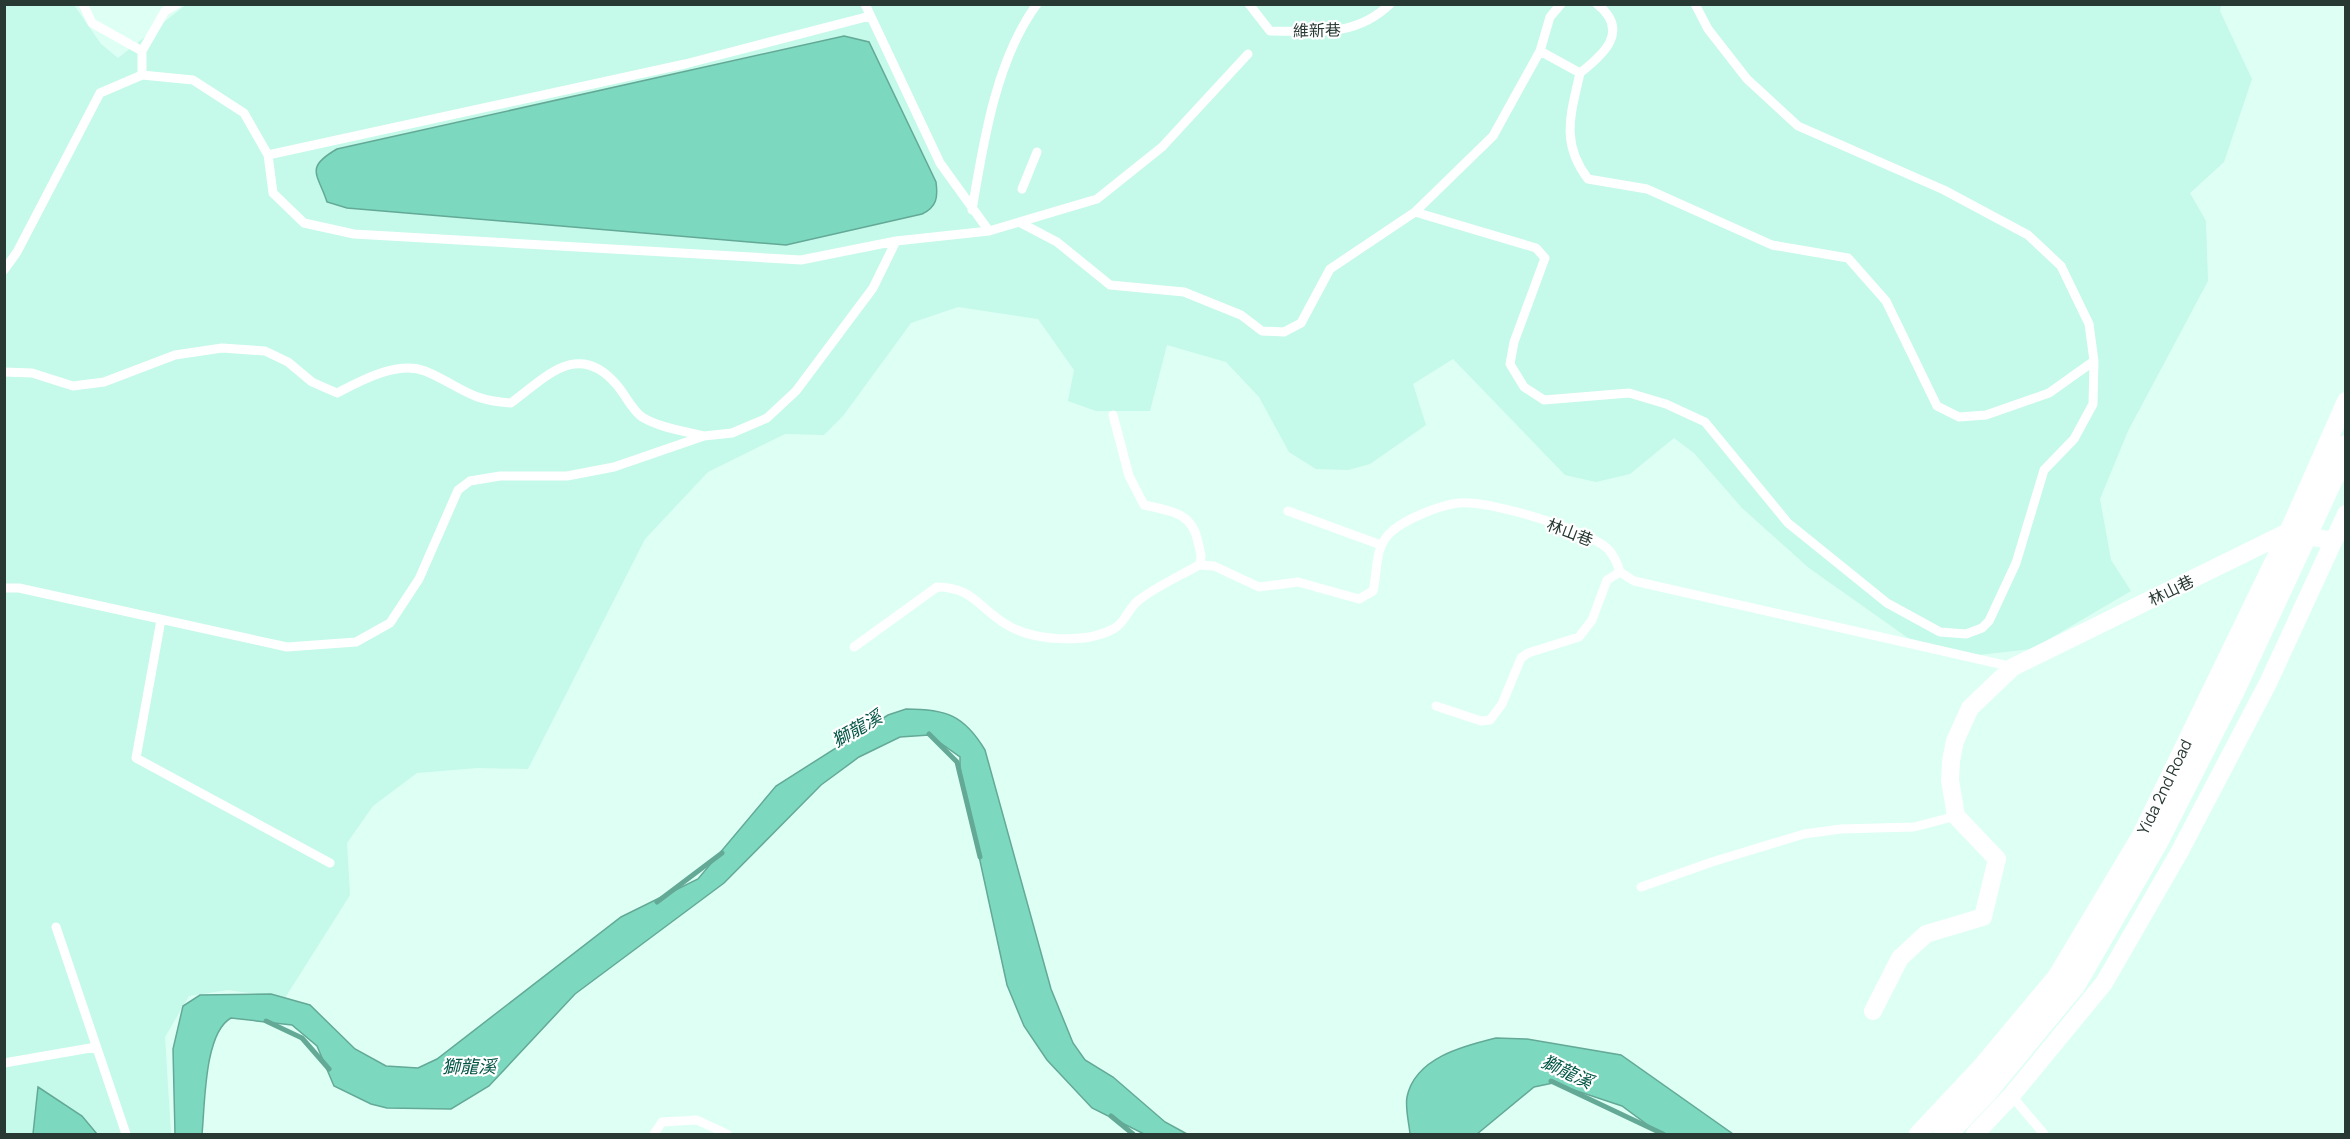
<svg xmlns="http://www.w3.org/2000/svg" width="2350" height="1139" viewBox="0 0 2350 1139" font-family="Manrope,'Noto Sans TC',sans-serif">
<rect width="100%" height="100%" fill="#ddfff4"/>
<path fill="#c5f9e9" d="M187,4L2221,5L2220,11L2252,79L2224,162L2190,193L2206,221L2208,281L2128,431L2100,499L2111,560L2131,591L2032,649L1978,655L1908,638L1809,568L1742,508L1694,453L1674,438L1630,474L1596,482L1565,475L1453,359L1413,384L1426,425L1370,464L1348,470L1316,469L1289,452L1259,397L1226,362L1167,345L1150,411H1096L1068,401L1074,370L1038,319L958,307L911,323L843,416L824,435L785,434L708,472L645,539L528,769L477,768L417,773L373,806L347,843L350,895L285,998L228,990L189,996L165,1037L171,1134H5V5H74L101,44L118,58Z"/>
<path fill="#7cd9c0" stroke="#63a996" stroke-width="1.5" d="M844,36L869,42L936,182C938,197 937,207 922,214L786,245L347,208L327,202C318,174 304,168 337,149Z
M906,709C946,709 964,715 985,750L1051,989L1073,1043L1085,1060L1113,1077L1165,1122L1187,1134H1144L1092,1108L1047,1060L1024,1026L1007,985L960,769V757L929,735L900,737L859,757L821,785L724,883L575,994L489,1086L451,1109L387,1108L371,1104L334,1086L317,1046L292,1025L231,1018C204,1033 205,1105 202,1134H175L173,1049L183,1006L200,995L271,994L310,1005L355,1049L386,1066L418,1068L437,1059L621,917L698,879L776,786L888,715Z
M1496,1038L1527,1039L1621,1055L1733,1134H1660L1622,1106L1553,1083L1534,1087L1477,1134H1410C1409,1123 1405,1108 1407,1097C1415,1058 1463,1046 1496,1038Z
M38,1087L82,1116L97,1134H33Z"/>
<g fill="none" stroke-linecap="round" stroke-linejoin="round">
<path stroke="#63a996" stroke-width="5" d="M929,734L957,762L980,857
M657,902L722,853
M266,1021L302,1038L329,1069
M1551,1081L1663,1134
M1111,1116L1133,1134"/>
<path stroke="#fff" stroke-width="9" d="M83,4L92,23L142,51
M865,4L940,163L989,231
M1249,4L1270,31C1315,31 1355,38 1390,4
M1540,51L1550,17L1561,4
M1580,73C1603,55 1631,31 1597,4
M142,75V51L165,11L177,4
M268,155L685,64L870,16
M1022,189L1037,152
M972,210C983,144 996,59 1037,4
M1415,212L1536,248L1545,258L1514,342L1510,364L1524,387L1544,400L1629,393L1666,404L1705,422L1788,523L1887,603L1940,632L1966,634L1982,628L1989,621L2016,563L2044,470L2074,439L2093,404L2094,361L2089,324L2061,266L2028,235L1944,190L1798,126L1747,79L1708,29L1695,4
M1019,222L1057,242L1110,285L1184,292L1241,315L1262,331L1284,332L1301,323L1330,269L1415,212L1493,136L1540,51L1580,73C1571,114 1560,142 1588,179L1647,189L1772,245L1848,258L1886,301L1937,406L1959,417L1986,415L2049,393L2094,361
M4,270L17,252L100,93L142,75L193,80L244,113L268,155L273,193L304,223L354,234L801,260L896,241L989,231L1097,199L1162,147L1248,54
M4,372L32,373L73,386L104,382L175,355L222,348L265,351L288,362L312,382L337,393C360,381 398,360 425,371C461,386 467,400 511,403C546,377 578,340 616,384C625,394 632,410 642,417C660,428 684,431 704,436
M1288,511L1381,545
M1199,565L1214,566L1259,587L1298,582L1359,599L1373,591C1378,571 1374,550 1389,534C1402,520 1440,505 1459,503C1486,499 1587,530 1607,548C1614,555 1617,562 1620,572L1634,581L2013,667
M4,588H19L287,647L356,642L390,623L419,579L458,490L470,481L500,476H567L614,467L704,436L732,433L767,418L796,391L873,288L896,241
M161,620L136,758L330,863
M854,647L937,587C971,587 978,606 1004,623C1031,641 1086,645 1115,628C1126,621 1129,607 1139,600C1157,586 1180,576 1199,565C1203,557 1200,551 1198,542C1192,512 1171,511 1144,505L1129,476L1113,415
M1436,706L1481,721L1490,720L1502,704L1521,658L1528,653L1579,637L1592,620L1607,580L1620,572
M1641,887L1712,862L1804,834L1841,829L1914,827L1956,816
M56,927L126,1134
M4,1063L96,1047
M2011,1095L2044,1134
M654,1134L662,1122L697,1120L727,1134"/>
<g stroke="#fff" stroke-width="18">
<path d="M1873,1011L1900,958L1926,934L1983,917L1997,859L1956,816L1950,780L1951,761L1955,741L1970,708L2013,667L2288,532L2333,541"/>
<path id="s1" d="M1918,1134L1980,1068L2056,977L2141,835L2288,532L2346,401"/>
<path d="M1975,1134L2011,1096L2104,983L2180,851L2268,683L2346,514"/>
</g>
<path stroke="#fff" stroke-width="24" d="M1945,1134L1985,1092L2074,984L2156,842L2233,690L2346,447"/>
</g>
<g text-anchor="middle" stroke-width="4.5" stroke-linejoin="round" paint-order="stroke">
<g font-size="16" fill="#283934" stroke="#fff">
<text transform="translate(1317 30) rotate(-1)" y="6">維新巷</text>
<text transform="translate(1570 532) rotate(21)" y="6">林山巷</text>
<text transform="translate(2171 590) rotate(-26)" y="6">林山巷</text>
<text dy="6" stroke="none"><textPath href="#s1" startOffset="428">Yida 2nd Road</textPath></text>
</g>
<g font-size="18" font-style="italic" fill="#005545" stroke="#fff">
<text transform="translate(857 729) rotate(-30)" y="6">獅龍溪</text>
<text x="469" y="1073">獅龍溪</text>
<text transform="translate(1567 1072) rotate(25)" y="6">獅龍溪</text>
</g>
</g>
<rect width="2350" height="1139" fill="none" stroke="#283934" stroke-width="12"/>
</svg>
